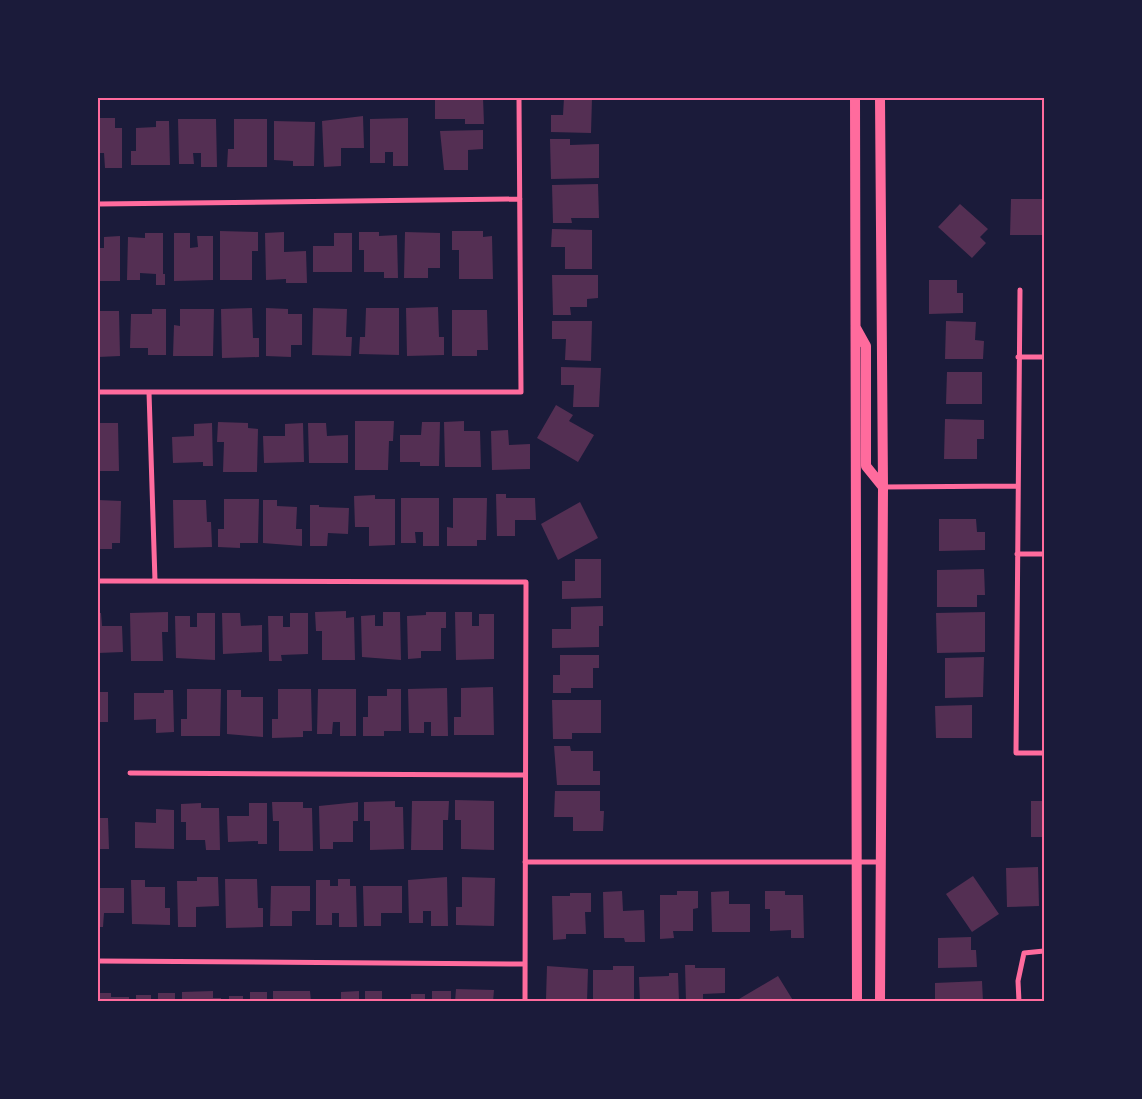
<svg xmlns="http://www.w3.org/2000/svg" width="1142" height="1099" viewBox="0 0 1142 1099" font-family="Spectral,serif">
<rect width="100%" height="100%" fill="#1b1b3a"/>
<path fill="#542f53" d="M435,98H483L484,124H465V119H435Z
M564,98H592L591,133L551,132V115H563Z
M363,116L364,148H341V166L324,167L322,121Z
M98,118H115V128H122V168H105L104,153H98Z
M408,118V166H393V152H385V163H370V119Z
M178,119H216L217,167H201V153H193L194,164H179Z
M234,119H267V167H227L228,149H234Z
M156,121H169L170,165H131V151H136V128L156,127Z
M274,121L315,122L314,166H293V161L274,160Z
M483,130V149L468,150V170H444L440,131Z
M550,139H570V145L599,144V178L551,179Z
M598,184L599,218H571L572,223H553L552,185Z
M1011,199H1043L1042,235H1010Z
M960,204L988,229L980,237L986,243L972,258L938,227Z
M552,229L592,230V269H565V247H551Z
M220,231L258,232V251H252V280H220Z
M452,231H483V237L492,236L493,279H459V250H452Z
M284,232V252L306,251L307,283H286V279L266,280L265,233Z
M359,232H379V236L397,235L398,278H384V272H364V250H359Z
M405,232L440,233V268H428V278H404Z
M145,233H163V274H165V285H156V274L140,273V280H127L128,237L145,238Z
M174,233H190V248L198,247L197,236H213V280L174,281Z
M334,233H352V272H313V246H334Z
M120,236V281H98V248H104V237Z
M552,275H598V298L587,299V307H570L571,315H553Z
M929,280H957V293H963V313L929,314Z
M438,307L439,337H444V355L407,356L406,308Z
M252,308L253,338H259V357L222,358L221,309Z
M266,308L288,309V314H302V345H291V357L266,356Z
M313,308L347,309L346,337H352L351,356L312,355Z
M366,308H399V355L359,354L360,337H365Z
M152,309H166V355H148V348H130L131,314H152Z
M180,309H214L213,356H173L174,325L180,326Z
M452,310H487L488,350H477V356H452Z
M98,311H119L120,356L98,357Z
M552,321H592L591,361L565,360L566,339H552Z
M946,321L976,322L975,340L984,341L983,359H945Z
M561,367L601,368L599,407H573L574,385H561Z
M947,372H982V404H946Z
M556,405L573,415L569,421L594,435L578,462L537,438Z
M945,419L984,420V439H977V459H944Z
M355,421H394L393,441H389L388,470H355Z
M464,421V431H480L481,467H445L444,422Z
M218,422L248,423V428L258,429L257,472H223L224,442H217Z
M422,422H440L439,466H420V462H400V435H421Z
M98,423H118L119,471H98Z
M212,423L213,466H203V462L173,463L172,437L194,436V424Z
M303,423L304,462L264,463L263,436H285V424Z
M308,423H326L327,436L348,435V463H309Z
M508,430L509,445L530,444V469L492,470L491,431Z
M496,494H506V498H535L536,520H515V536H497Z
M375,495V499H395V545L369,546V527H355L354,496Z
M401,498H439V546H423V532H415L416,543H401Z
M453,498H487L486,540H477V546H447V527L453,528Z
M224,499H259L258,543H240V548L218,547V529H224Z
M98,500L121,501L120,543H112V549H98Z
M173,500H206L207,522H211L212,547L174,548Z
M263,500H277V506L297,507L296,529H302V546L263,543Z
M580,502L598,538L558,560L541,524Z
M310,505H319V507L349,508L348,534L328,533L327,546H310Z
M939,519H976L977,532H985V550L939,551Z
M575,559H601V598L562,599V581H575Z
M984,569L985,595H977V607H937V570Z
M603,606V626H599V647L552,648V629H571V607Z
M346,611V618L354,617L355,660H322V631H316L315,612Z
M168,612V632H162L163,661H131L130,613Z
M383,612H400L401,660L362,657L361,616L375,615V626H383Z
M426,612H446V628H441V651H421V658L408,659L407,616L426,615Z
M455,612H472V626H479V614H494V659L456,660Z
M985,612V652L937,653L936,613Z
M98,613H101L102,626H122L123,652L98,653Z
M197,613H215V660L176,658L175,616H190V627H197Z
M222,613H240L241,626L262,625V652L223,654Z
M290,613H308V654L281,655L282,661H269L268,616H283V627H290Z
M560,655H599V668H593V688H571V693H553V675H560Z
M984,657L983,697L945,698V658Z
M493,687L494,735H454V717H461V688Z
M447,688L448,736H431V722H424V733H409L408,689Z
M187,689H221L220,736H181V719H187Z
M278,689H311L312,731H303V737L272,738V719H278Z
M318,689H356V736H340V722H333L332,734H317Z
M387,689H401V731H384V736H363V717H368V696H387Z
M164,690H173L174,732L156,733V719L134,720V693H164Z
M227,690H241V697H263V737L227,734Z
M98,692H108V722H98Z
M552,700H601V733H572V739H553Z
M972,705V738H936L935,706Z
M554,746H570L571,751H593V771H600V785H557Z
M555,791H600V811H604L603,831H573V817H554Z
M455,800L494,801V850L461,849V820H455Z
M395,801V807H403L404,849L370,850V821H364V802Z
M412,801H449L448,820H443V850H411Z
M1031,801H1044V837H1031Z
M272,802H303V808H312L313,851H279V821H273Z
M358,802V821H353V842H333V849H320L319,806Z
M201,803V808H219L220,850H206L205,840H186V822H181V804Z
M249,803H267V844H258V841L228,842L227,816H249Z
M156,809L174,810V849L135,848V822L156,823Z
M98,818H108L109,849H98Z
M1038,867L1039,906L1007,907L1006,868Z
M973,876L999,914L972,932L946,894Z
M197,877H218L219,906L196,907V927H178L177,881H197Z
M447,877L448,926H431V911H423V923H409L408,880Z
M462,877L495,878L494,926L456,925V907H462Z
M225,879H257L258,908H263V927L226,928Z
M338,879H350V886H356L357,927H339V913H332V925H316V880H330V886H338Z
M131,880H145V887H165V908H170V925L132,924Z
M271,886H310V911H292V926H270Z
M363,886H402V913H381V926H364Z
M98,888H124V913H104L103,927H98Z
M622,891L623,911L644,910L645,942H625L624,938H604L603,892Z
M677,891H698V908L693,909V931H673L674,938L660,939V895H677Z
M729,891V904H750V932H712L711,892Z
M765,891H785V895H803L804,938H791V930L770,931V909H765Z
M570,893H591V912H585L586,934H566V939L553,940L552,896H570Z
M971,937V950H976L977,967L938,968V938Z
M685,965H695V968H725V993L703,994V1002H686Z
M547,966L588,969L587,1002H561V999H546Z
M613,966H634V999H620V1002H593V970H613Z
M669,973H678L679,1002H640L639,977L669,976Z
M778,976L794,1002H740L739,999Z
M982,981L983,1002H935V983Z
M456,989L494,990L493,1002H455Z
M213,991V998H221V1002H182V992Z
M273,991H310L311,1002H273Z
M359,991V1002H341V992Z
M365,991H382V1002H365Z
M432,991H451V1002H432Z
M250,992H267V1002H250Z
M98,993H111V997H129V1002H98Z
M158,993H175V1002H158Z
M411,994H425V1002H411Z
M136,995H151V1002H136Z
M229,996H243V1002H229Z"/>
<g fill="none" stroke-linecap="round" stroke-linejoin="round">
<path stroke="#ff6b9d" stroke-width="5" d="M98,204L520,199
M1020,290L1016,753H1044
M1018,357H1044
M98,392H521L519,98
M149,392L155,581
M883,487L1017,486
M1017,554H1044
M98,581L526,582L525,1002
M130,773L525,775
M525,862H882
M98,961L525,964
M1019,1002L1018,981L1024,953L1044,951"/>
<path stroke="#ff6b9d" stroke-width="10" d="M855,98L857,1002
M856,328L866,346V466L883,487
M880,1002L883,487L880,98"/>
</g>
<rect width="1142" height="1099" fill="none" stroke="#1b1b3a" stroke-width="198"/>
<rect x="99" y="99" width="944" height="901" fill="none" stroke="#ff6b9d" stroke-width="2"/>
</svg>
